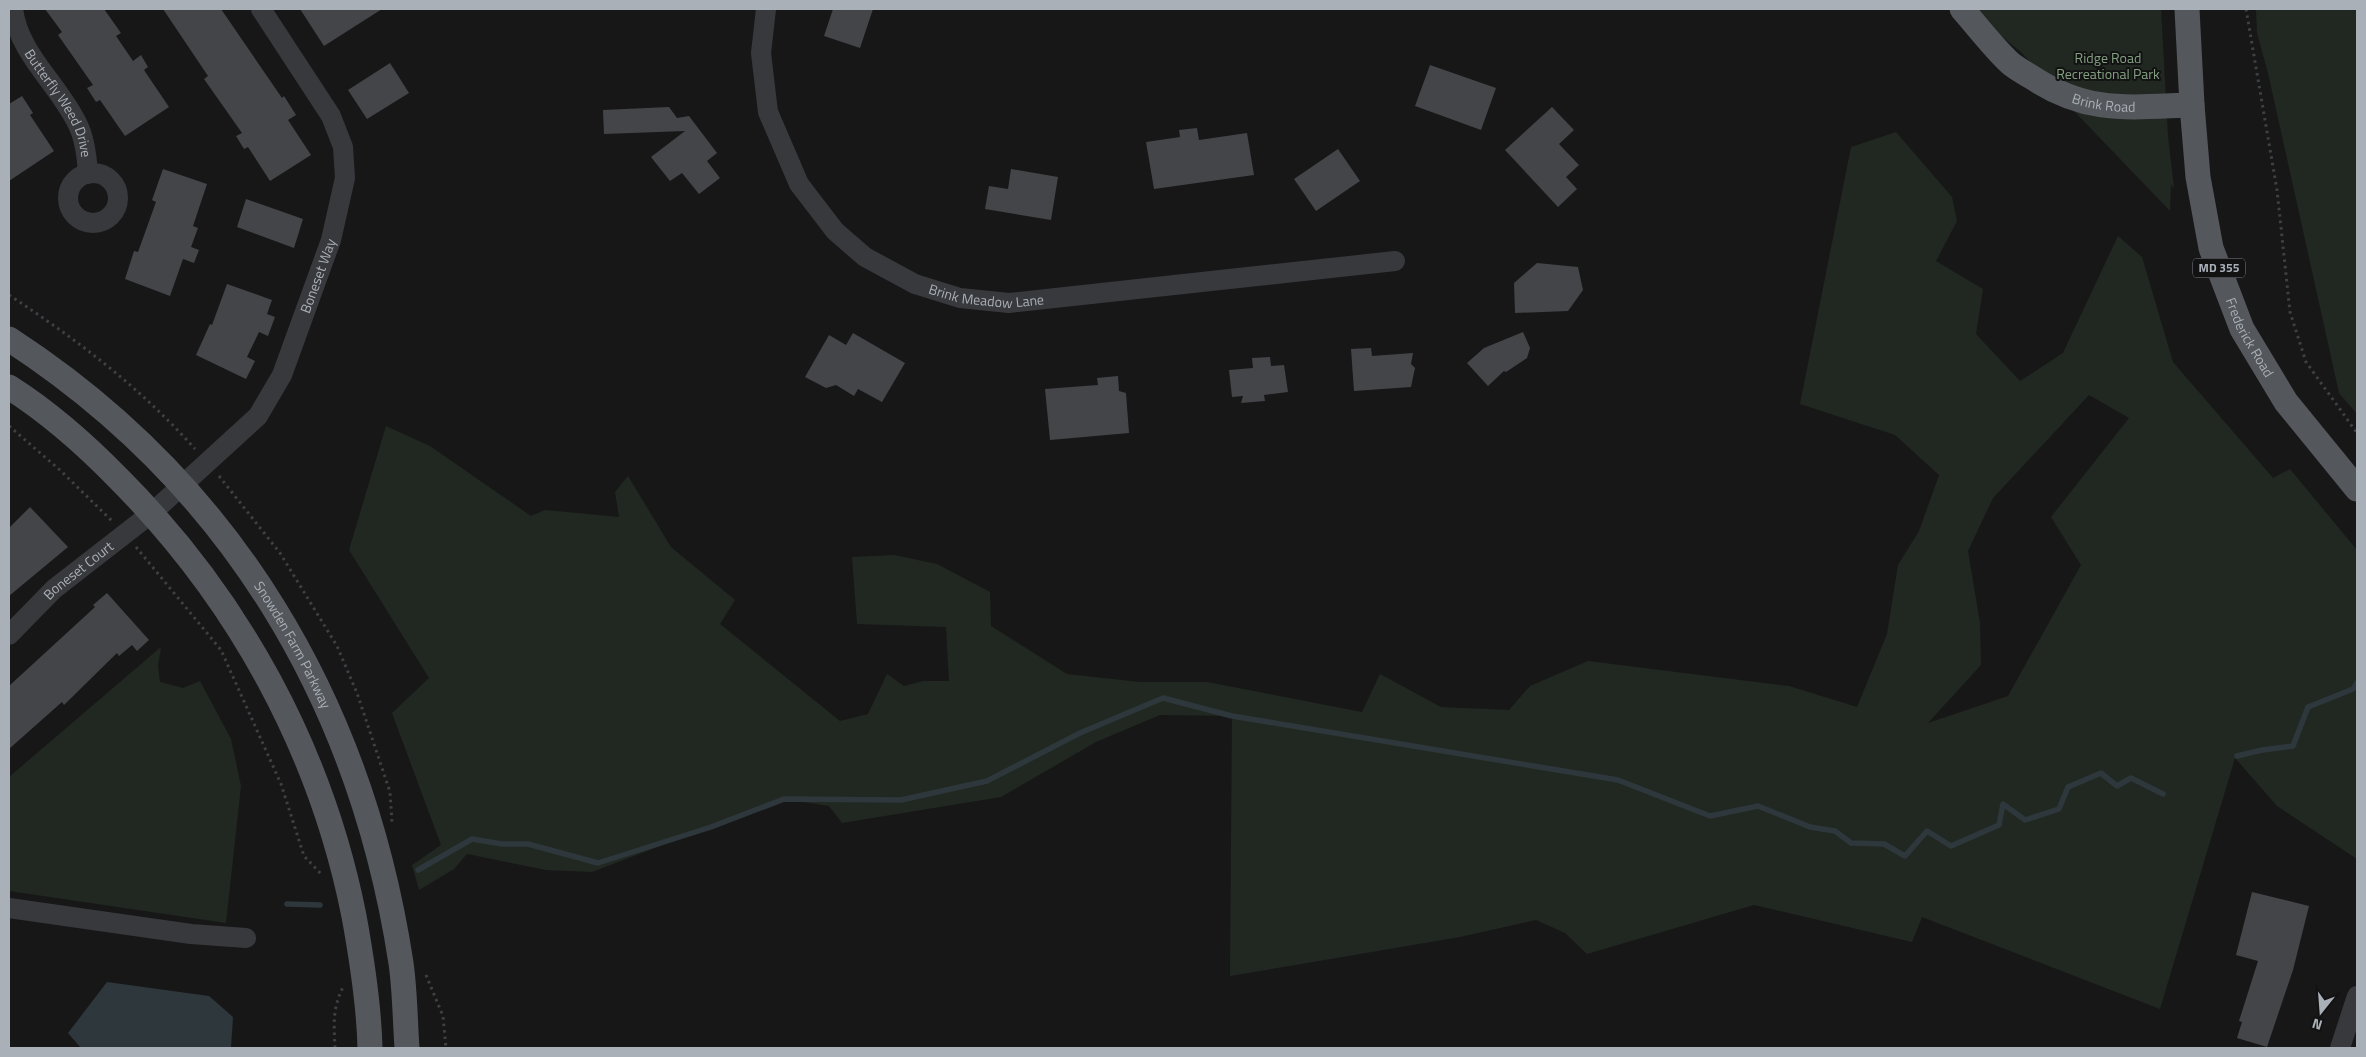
<svg xmlns="http://www.w3.org/2000/svg" width="2366" height="1057" viewBox="0 0 2366 1057" font-family="'Titillium Web',sans-serif">
<rect width="100%" height="100%" fill="#171718"/>
<path fill="#212821" fill-rule="evenodd" d="M1976,9H2161L2168,136L2174,188L2171,185L2170,211L2072,109L2022,53L1999,34Z
M2256,9H2357V414L2339,393L2268,73L2257,33Z
M1896,132L1952,197L1957,221L1936,261L1983,289L1976,334L2020,381L2063,353L2118,236L2142,257L2173,362L2273,478L2290,469L2357,550V859L2277,806L2235,758L2160,1009L1922,917L1912,942L1754,905L1587,954L1565,933L1536,920L1460,937L1230,976L1232,716L1160,715L1096,742L1001,797L842,823L829,806L784,799L592,872L546,870L467,854L454,869L419,890L412,865L441,845L392,713L429,678L349,550L386,426L430,446L531,516L545,510L619,517L615,492L628,476L671,547L735,600L720,624L840,721L868,714L887,674L904,686L923,681H949L946,627L857,624L852,557L894,555L937,564L990,592L991,626L1067,674L1140,682H1207L1362,712L1380,674L1441,707L1509,710L1530,686L1588,661L1789,686L1857,707L1887,634L1898,565L1919,531L1939,475L1895,435L1800,404L1851,147ZM2089,395L2129,418L2051,517L2081,565L2008,696L1928,723L1981,665L1980,623L1968,551L1993,498Z
M161,647L158,666L160,682L183,688L200,681L231,739L241,786L226,923L9,891V777Z"/>
<path fill="#2e373c" d="M107,982L209,996L233,1017L231,1048H81L68,1033Z"/>
<g fill="none" stroke-linecap="round" stroke-linejoin="round">
<path stroke="#2e373c" stroke-width="5.5" d="M2237,756L2262,750L2293,746L2308,707L2353,689L2357,683
M418,870L472,839L502,844H528L598,863L711,827L784,799L901,800L987,781L1080,733L1163,698L1232,716L1618,780L1710,816L1758,806L1810,827L1835,831L1851,843L1884,844L1905,856L1927,831L1951,846L1999,825L2003,804L2025,820L2059,809L2068,787L2101,773L2117,786L2131,778L2163,794
M287,904L320,905"/>
</g>
<path fill="#444548" d="M45,9H104L121,33L116,36L133,61L141,55L148,67L144,70L169,107L125,136L100,100L96,102L87,88L93,85L58,35L62,32Z
M163,9H221L282,98L284,96L296,115L288,120L311,155L270,181L248,147L244,149L236,136L242,133L204,79L208,76Z
M300,9H382L324,46Z
M833,9H873L860,48L824,36Z
M390,63L409,93L367,119L348,90Z
M1430,65L1496,88L1481,130L1415,106Z
M22,96L33,113L30,115L54,151L9,181V104Z
M669,107L677,118L689,116L717,153L707,161L720,178L699,194L682,173L670,181L651,157L685,131L604,134L603,110Z
M1552,107L1574,130L1559,144L1579,165L1566,177L1577,189L1558,207L1505,150Z
M1197,128L1199,140L1247,133L1254,175L1154,189L1146,142L1180,137L1179,130Z
M1338,149L1360,181L1316,211L1294,179Z
M163,169L207,184L193,226L198,228L191,247L199,250L194,263L183,259L170,296L125,279L134,251L138,252L156,202L152,200Z
M1011,169L1058,177L1051,220L985,209L989,186L1008,189Z
M246,199L303,219L294,248L237,227Z
M1537,263L1578,267L1583,290L1568,311L1515,313L1514,283Z
M227,284L272,300L267,314L275,317L268,336L259,332L247,357L255,361L246,379L196,355L210,324L212,325Z
M1523,332L1530,348L1527,358L1506,372L1504,371L1488,386L1467,363L1484,348Z
M853,333L905,363L882,402L858,389L854,396L836,385L826,388L805,377L829,335L846,345Z
M1371,348L1372,356L1413,353L1411,364L1415,368L1411,387L1354,391L1351,349Z
M1270,357L1271,366L1284,365L1288,392L1264,395L1265,401L1241,403L1243,396L1232,397L1229,370L1253,368L1252,358Z
M1118,376L1119,391L1126,393L1129,433L1050,440L1045,389L1098,385L1097,378Z
M30,507L68,547L9,596V528Z
M107,593L149,640L137,651L132,645L119,656L117,653L64,705L62,702L9,749V686L95,607L93,605Z
M2252,892L2309,906L2293,970L2267,1047L2237,1038L2242,1022L2239,1021L2258,961L2236,955Z"/>
<g fill="none" stroke-linecap="round" stroke-linejoin="round">
<path stroke="#3e4044" stroke-width="3" stroke-dasharray="2.5 4" stroke-linecap="butt" d="M2246,9L2277,190L2290,312L2306,362L2357,433
M9,295C76,339 141,388 195,449
M9,426L61,471L113,522
M219,476L280,553L337,646L357,693L390,792L392,823
M136,547L221,650L281,784L304,856L323,876
M426,975L443,1016L446,1048
M335,1048C334,1024 332,1010 343,987"/>
<g stroke="#38393d" stroke-width="20">
<path id="s1" d="M13,9C19,55 59,84 78,125C85,139 87,158 88,174"/>
<path id="s2" d="M766,9L761,53L768,112L799,184L835,231L865,257L915,284L960,298L1009,303L1395,261"/>
<circle cx="93" cy="198" r="25"/>
<path id="s3" d="M9,635L54,589L153,512L258,416L282,375L331,240L345,178L343,147L331,116L261,9"/>
<path d="M9,908L191,934L246,938"/>
<path d="M2340,1048L2357,996"/>
</g>
<g stroke="#54575c" stroke-width="25">
<path id="s4" d="M1962,9C1978,27 1993,47 2010,63C2017,69 2025,73 2033,78C2088,114 2129,107 2192,105"/>
<path id="s5" d="M2187,9L2192,105L2198,177L2211,248L2242,329L2286,402L2357,489"/>
<path id="s6" d="M9,339C232,484 361,702 401,963C405,991 405,1020 407,1048"/>
<path d="M9,387C50,413 86,445 120,480C239,600 321,750 354,916C362,960 369,1004 370,1048"/>
</g>
</g>
<g text-anchor="middle" stroke-width="4" stroke-linejoin="round" paint-order="stroke">
<rect fill="#121213" stroke="#7c8186" stroke-width="1" x="2193" y="258.5" width="52" height="19" rx="4"/>
<g font-size="12" font-weight="bold" fill="#aab0b7">
<text x="2219" y="272">MD 355</text>
</g>
<g font-size="14" fill="#84a182" stroke="#121213">
<text x="2108" y="63">Ridge Road<tspan x="2108" dy="16">Recreational Park</tspan></text>
</g>
<g font-size="14" fill="#aab0b7" stroke="#121213">
<text dy="5" stroke="none"><textPath href="#s4" startOffset="176">Brink Road</textPath></text>
<text dy="5" stroke="none"><textPath href="#s1" startOffset="106">Butterfly Weed Drive</textPath></text>
<text dy="5" stroke="none"><textPath href="#s3" startOffset="485">Boneset Way</textPath></text>
<text dy="5" stroke="none"><textPath href="#s2" startOffset="411">Brink Meadow Lane</textPath></text>
<text dy="5" stroke="none"><textPath href="#s5" startOffset="338">Frederick Road</textPath></text>
<text dy="5" stroke="none"><textPath href="#s3" startOffset="95">Boneset Court</textPath></text>
<text dy="5" stroke="none"><textPath href="#s6" startOffset="422">Snowden Farm Parkway</textPath></text>
</g>
</g>
<rect width="2366" height="1057" fill="none" stroke="#aab0b7" stroke-width="20"/>
<g transform="translate(2321 1012) rotate(197)" stroke="#121213" stroke-width="4" paint-order="stroke">
<path d="M0-4L9 19L0 12L-9 19Z" fill="#aab0b7"/>
<text y="-8" font-size="14" font-weight="bold" text-anchor="middle" fill="#aab0b7">N</text>
</g>
</svg>
